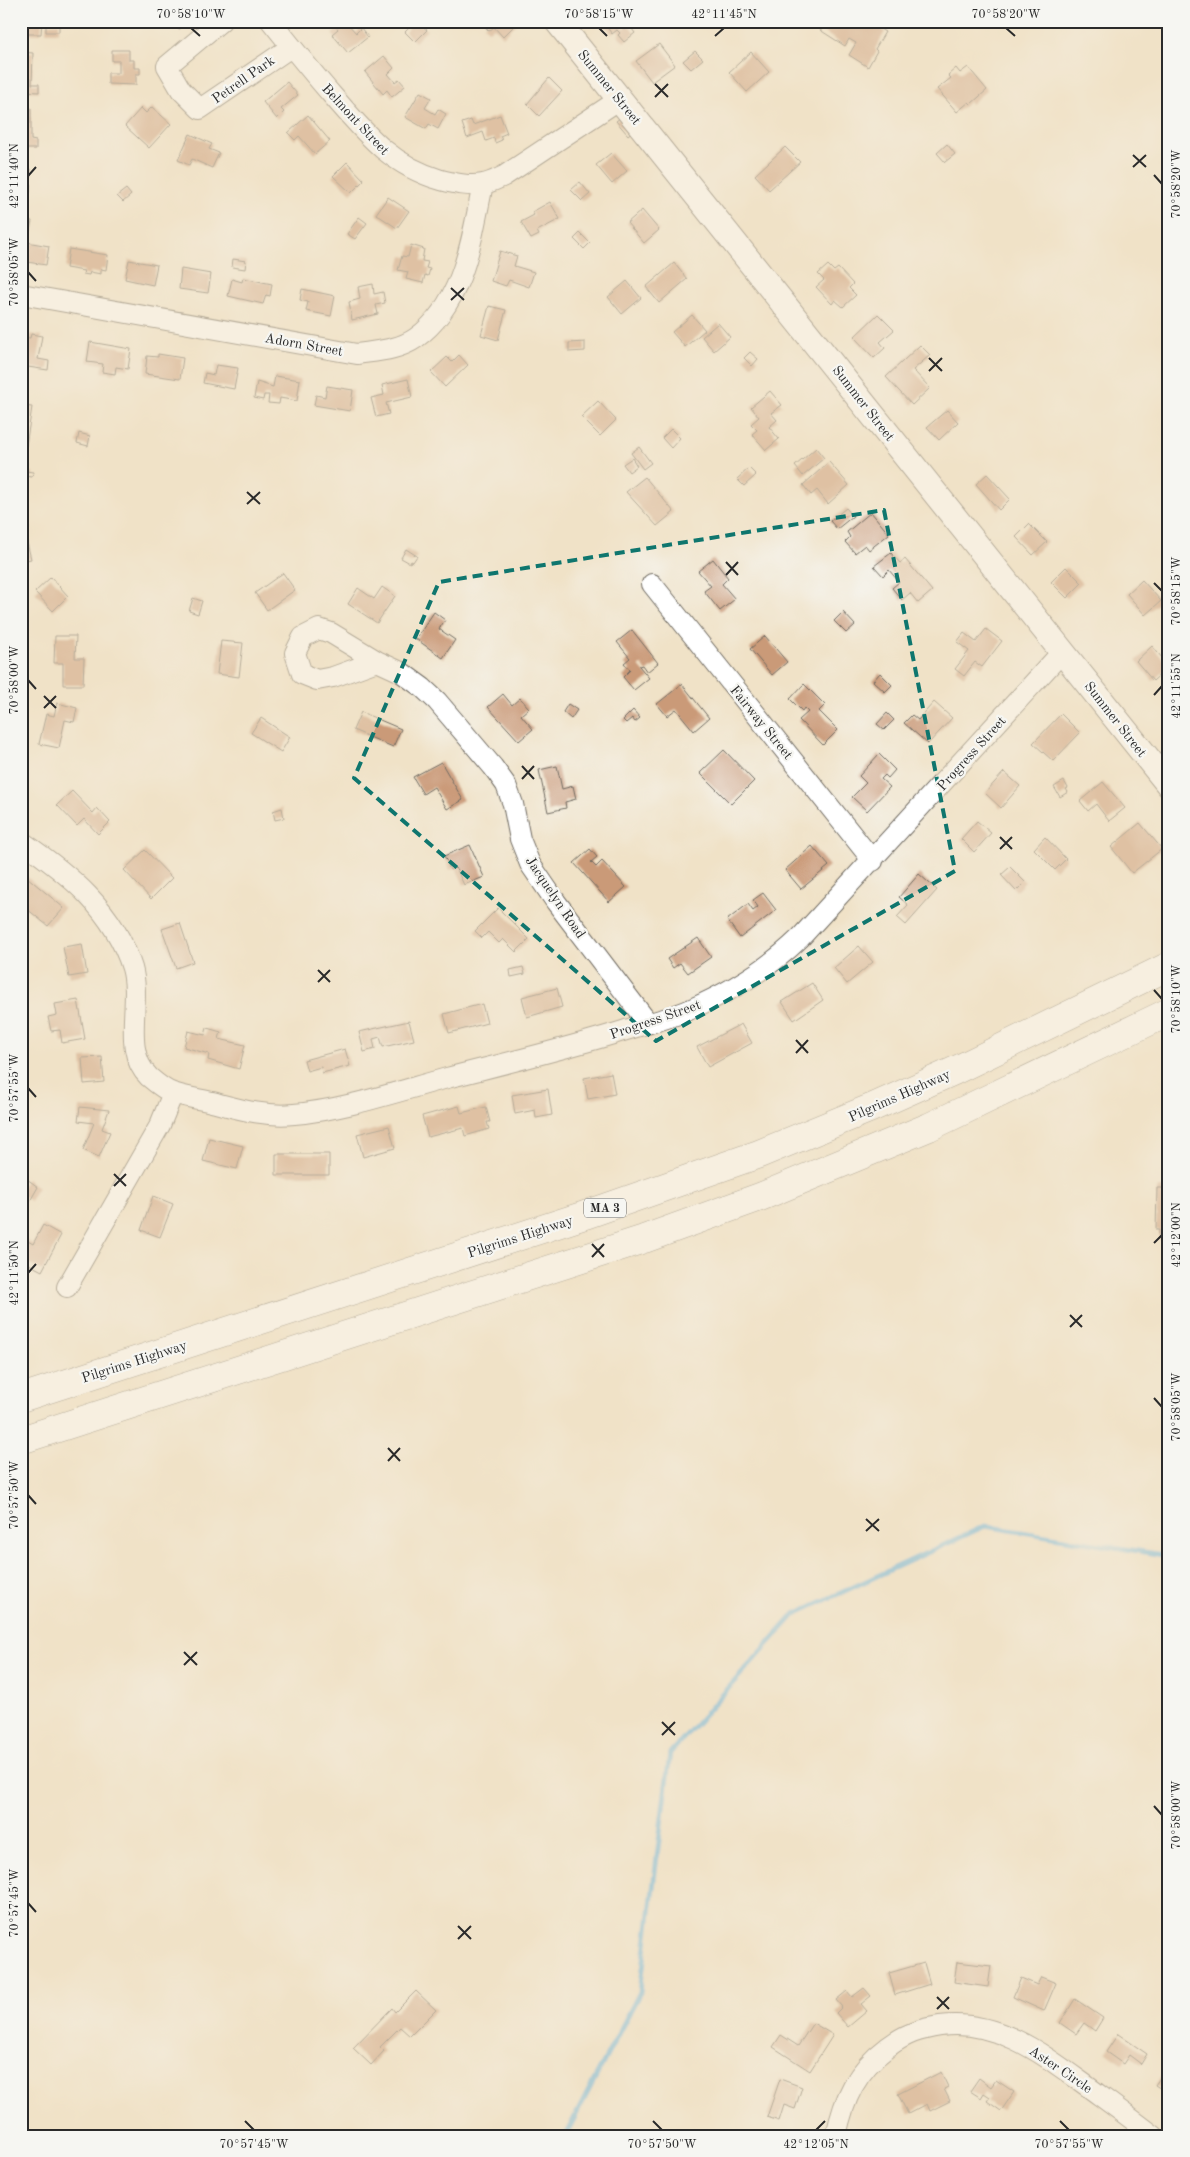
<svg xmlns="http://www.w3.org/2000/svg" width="1190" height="2157" viewBox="0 0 1190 2157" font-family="'Old Standard TT',serif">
<rect width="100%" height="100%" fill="#f6f6f2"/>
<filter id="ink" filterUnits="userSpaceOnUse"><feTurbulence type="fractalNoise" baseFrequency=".02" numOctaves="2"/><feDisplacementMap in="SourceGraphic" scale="10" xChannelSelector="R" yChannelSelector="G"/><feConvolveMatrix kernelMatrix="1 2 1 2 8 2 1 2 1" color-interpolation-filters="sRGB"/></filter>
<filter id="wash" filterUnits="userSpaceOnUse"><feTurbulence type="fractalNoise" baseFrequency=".0096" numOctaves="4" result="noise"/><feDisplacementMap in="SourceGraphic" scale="20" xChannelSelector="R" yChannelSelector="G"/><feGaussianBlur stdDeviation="1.12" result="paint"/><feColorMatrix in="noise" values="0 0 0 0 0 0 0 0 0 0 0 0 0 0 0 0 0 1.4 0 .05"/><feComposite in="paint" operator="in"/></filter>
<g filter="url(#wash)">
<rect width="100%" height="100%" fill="#f0e2c7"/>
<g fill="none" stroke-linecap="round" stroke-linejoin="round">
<path stroke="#66b4e0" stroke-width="5" d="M565,2136L640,1992L670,1753L795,1614L985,1526L1169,1556"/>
</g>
<g id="blocks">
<path fill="#ca9a78" d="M21,21H42L41,34H21Z
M161,21H182L180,29L161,23Z
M331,21H349L347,23L356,33L361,28L368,37L348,53L332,34L338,29Z
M416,21L427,30L415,42L405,32Z
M487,21H516L517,23L503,37L494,27L489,31L484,26L488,22Z
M602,21H627L622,26L624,29L629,25L635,33L624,42L618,35L620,33L617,30L612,34Z
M825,21H868L885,32L875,49L877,51L868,67L849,55L856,43L849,39L845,46L820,30Z
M59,23V32H46V24Z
M659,44L675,65L652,82L636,61Z
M112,50H129V60H134V68H140V74H136V85L108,84V73H119V61H112Z
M695,51L703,59L691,69L683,61Z
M21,52L33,53L32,84H39V92L21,91Z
M751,52L769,72L747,92L729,72Z
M384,56L394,68L388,74L395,82L399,79L405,86L392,97L387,90L383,94L365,72Z
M968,67L987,90L971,104L969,102L957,112L937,89L951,78L948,75L956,68L960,73Z
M549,78L562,91L539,116L527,104Z
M287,82L298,95L281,109L284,112L277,119L263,102Z
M420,92L431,98L425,108L435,114L438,109L446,114L438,129L429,124L426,129L405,117Z
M152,107L171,124L149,148L125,126L141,108L146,113Z
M21,108H31V140L36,141V149H21Z
M308,115L330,141L315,154L299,136L295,140L288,133Z
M500,115L507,133L500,136L502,140L495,143L494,138L486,141L483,132L467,138L462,123L471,120L473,125Z
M624,115L635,129L628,135L616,121Z
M190,134L212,144L209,149L219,153L212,168L192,159L189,165L178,160Z
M947,144L955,154L945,162L937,153Z
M785,147L800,162L769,190L755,175Z
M611,153L627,171L612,184L596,165Z
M347,162L364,180L351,193L333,176Z
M21,168L31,169L30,193H21Z
M580,182L590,194L582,201L571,190Z
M126,189L131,195L123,202L117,196Z
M388,197L409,211L397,228L376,214Z
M550,202L560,219L537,231L539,235L531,239L521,222L534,215L532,212Z
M642,210L659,230L644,243L627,223Z
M359,217L367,223L355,239L347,234Z
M21,219L32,221L29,236L21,234Z
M580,233L590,243L584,249L574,239Z
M21,241L49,246L46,265L21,261Z
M411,245L424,249L422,261L428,262L426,268L430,269L428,276L425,275L423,283L406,279L408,272L398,270L402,256L408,257Z
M69,249L108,255L106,270L101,269V274L90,272L89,275L83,274L84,271L66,268Z
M500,251L517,256L514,266L534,272L529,287L509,280L506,286L491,281Z
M233,259L246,261L245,269L232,267Z
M129,260L157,265L153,285L125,279Z
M674,263L687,279L659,303L646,287Z
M828,265L834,271L838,268L853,284L849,288L856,295L843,307L835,300L832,304L816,287L824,280L818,274Z
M181,269L211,274L208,293L179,289Z
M243,278L272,284L270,296L266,295L263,304L228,296L232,279L242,282Z
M627,281L641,298L622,314L608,297Z
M373,284L374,294L383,292L385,303L376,305L378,314L352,320L349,302L360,299L358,287Z
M302,289L335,296L331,316L306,311L308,302L300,300Z
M489,306L506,310L498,340L481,335Z
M878,314L894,330L880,342L885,348L874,358L854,337Z
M692,315L705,330L685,347L672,332Z
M718,323L730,337L714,351L702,337Z
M31,334L42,336L38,359L49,361L48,370L21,366V337L30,338Z
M90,342L131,349L128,369L116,367L115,374L102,372L103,364L87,362Z
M585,342V351L569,352V343Z
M920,345L930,355L913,370L930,388L912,405L886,377Z
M750,352L758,359L752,366L744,358Z
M158,354L183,358L180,379L145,374L147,356L158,357Z
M459,355L468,365L445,387L431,372L447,357L452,362Z
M216,365L238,368L234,389L203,383L205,373L214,375Z
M275,376L300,380L297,401L280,398L279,404L268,403L269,395H264L263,400L254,398L257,382L273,387Z
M408,379L412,397L386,403L389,414L376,417L371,398L384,395L382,385Z
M327,386L353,390L350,411L314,405L316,395L325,397Z
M770,391L782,405L771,413L777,420L769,427L779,439L766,450L752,434L757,430L751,424L759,417L751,407Z
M598,401L616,420L600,436L581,417Z
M21,406L32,407L26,446L21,445Z
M947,410L958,422L939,440L927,427Z
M671,429L680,438L671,448L662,438Z
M79,433L90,436L88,446L77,443Z
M639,447L651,463L643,469L631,453Z
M816,448L824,458L803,476L795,466Z
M632,458L637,466L629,472L623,464Z
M21,461L27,462L26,471L33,472L32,477L23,476V484Z
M829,462L849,485L828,504L817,490L811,495L803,485Z
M749,468L756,475L744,486L737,479Z
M987,474L1010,499L999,510L976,484Z
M645,477L674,512L657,526L626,492Z
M846,508L853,516L837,529L830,521Z
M871,512L889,534L869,550L865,545L855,553L845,542L850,537L847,532Z
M27,521L29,529L24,530L31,559L21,561V522Z
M1029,524L1047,542L1033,555L1016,537Z
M406,549L417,556L413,562L411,561L410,563L401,558Z
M891,553L900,563L905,559L932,591L918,603L910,593L902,600L892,588L899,582L889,570L883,576L874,566Z
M713,559L728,578L722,584L735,599L720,611L704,591L711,586L698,571Z
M1066,567L1082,583L1067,598L1051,582Z
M283,573L295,590L267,610L255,593Z
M51,577L68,596L53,611L35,592Z
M1142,580L1161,601L1145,615L1127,594Z
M382,587L395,596L377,623L348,604L358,588L374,599Z
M193,598L202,601L198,614L189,611Z
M434,612L445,620L439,629L455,640L443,658L416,639Z
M843,612L855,625L846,633L834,621Z
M986,629L1002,641L982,667L975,662L964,676L955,669L969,651L957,642L964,633L976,642Z
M632,630L658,663L647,672L642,665L639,666L649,678L634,690L623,677L630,670L624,663L630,658L617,642Z
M55,636H76L75,658H84L83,685H63V663H54Z
M765,636L787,662L772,675L750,649Z
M221,641L243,643L239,677L217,674Z
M1152,646L1169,666L1153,681L1136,661Z
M880,673L892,685L885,692L873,681Z
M682,684L709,718L694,731L676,709L667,716L657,704Z
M804,684L825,705L819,711L838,730L823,745L799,720L808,712L804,708L802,711L790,699Z
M503,694L512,705L520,698L529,708L521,715L533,729L519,741L488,707Z
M934,702L952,718L928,744L904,723L912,715L918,720Z
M57,703L77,708L74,722L65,720L59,748L39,744L46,714L54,716Z
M568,704L577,710L571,719L563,712Z
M633,710L640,718L635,722L632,718L626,723L623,720Z
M361,712L401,729L393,747L353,730Z
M887,713L894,720L884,730L877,724Z
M1061,714L1080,733L1053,761L1033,743Z
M261,718L290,737L281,752L251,733Z
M724,750L754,781L731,804L700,773Z
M879,754L895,770L888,778L885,775L881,779L890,787L867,811L852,797L866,783L859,776Z
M441,762L463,800L447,809L434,787L423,794L413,777Z
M557,766L562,789L573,786L576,799L565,802L566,808L548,812L539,770Z
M1004,772L1020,786L1001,808L985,793Z
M1064,781L1068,788L1066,789L1068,792L1060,797L1054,787Z
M1103,782L1125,808L1109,821L1096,804L1088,811L1080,801Z
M72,791L93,813L97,808L110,822L98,834L84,819L77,826L57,805Z
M282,808L284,818L275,820L273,811Z
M977,821L991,833L974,852L961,839Z
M1140,823L1162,849L1132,873L1111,847Z
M1045,837L1066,859L1055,870L1034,849Z
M470,845L484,877L464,885L456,868L450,870L444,856Z
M812,846L829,866L801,889L785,870Z
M590,849L597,857L591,862L596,867L602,861L626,887L609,902L574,863Z
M145,850L172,878L151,899L124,870Z
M1010,867L1025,882L1016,891L1001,875Z
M919,874L937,890L906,925L897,917L908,905L899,897Z
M27,877L64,908L48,926L21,904V884Z
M763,893L776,910L740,938L727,920L748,904L753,911L758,907L753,900Z
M498,908L529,939L516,952L503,939L499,943L488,932L482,938L475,931Z
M180,923L193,962L176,968L162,929Z
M698,938L711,957L688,973L680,963L673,968L667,959Z
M82,944L87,974L69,977L63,947Z
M859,946L873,962L847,984L834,968Z
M523,967L525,974L511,977L510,970Z
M812,983L823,1000L794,1020L782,1002Z
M557,988L562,1007L527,1017L522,997Z
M78,1000L85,1039L62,1043L60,1030L51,1031L48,1017L57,1015L55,1004Z
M482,1004L487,1023L449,1033L444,1014Z
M409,1021L414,1040L383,1047L380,1037L373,1039L375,1049L364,1052L359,1032Z
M741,1024L752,1043L708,1067L697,1047Z
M207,1028L221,1032L219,1039L245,1045L239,1069L208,1060L209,1054L184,1047L188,1031L205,1035Z
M345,1049L350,1066L322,1073L321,1067L307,1071L304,1060Z
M102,1057L104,1082L84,1084L82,1058Z
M611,1073L615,1094L588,1099L584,1078Z
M548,1089L552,1115L536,1118L535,1110L515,1114L512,1095Z
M459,1106L461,1113L486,1107L490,1122H487L489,1129L465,1136L463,1128L428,1137L422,1116Z
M80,1107L109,1110L102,1129L110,1132L99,1157L83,1150L94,1123L78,1121Z
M389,1126L395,1148L363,1157L357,1134Z
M209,1138L243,1146L237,1169L203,1161Z
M276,1154H329V1175H276Z
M27,1179L38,1187L30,1201L21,1195V1188Z
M1157,1188H1169V1240H1159V1230H1156Z
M153,1196L173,1204L160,1237L141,1230Z
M43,1225L61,1235L42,1271L21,1260V1237L33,1244Z
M957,1962L991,1966L988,1987L954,1982Z
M924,1963L930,1984L895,1995L889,1973Z
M1041,1977L1056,1983L1044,2011L1013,1997L1021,1978L1037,1985Z
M864,1988L871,1996L861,2004L867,2011L848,2027L836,2013L842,2007L836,2000L847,1991L852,1997Z
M416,1991L436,2010L410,2036L400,2027L380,2047L384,2051L371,2065L353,2048L392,2008L395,2012Z
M1075,1999L1103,2018L1095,2031L1084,2023L1076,2034L1060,2023Z
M813,2023L833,2035L810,2071L773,2047L781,2035L798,2046Z
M1118,2034L1147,2054L1141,2064L1129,2055L1123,2064L1106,2052Z
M1169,2065V2094L1155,2085Z
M941,2072L948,2087L944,2089L950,2101L930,2111L927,2104L908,2114L898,2094Z
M979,2078L991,2087L996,2080L1014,2092L1001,2111L987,2101L990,2097L984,2093L981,2098L970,2091Z
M780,2079L802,2087L795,2109L784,2105L779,2121L767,2117Z"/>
</g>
</g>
<g filter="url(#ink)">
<use href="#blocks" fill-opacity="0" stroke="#706b62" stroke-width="1"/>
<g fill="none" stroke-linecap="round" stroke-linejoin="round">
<g stroke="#706b62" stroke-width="22">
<path id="minor" d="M221,21L167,66L181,90L200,109L291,47
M271,21C291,46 311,71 332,95C366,134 390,165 441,180C454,183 469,187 483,184C490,183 497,179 504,176L620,99
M21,294L357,354C377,351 399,350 416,338C464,304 472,237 483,184
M652,584L873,861
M377,661L333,677L317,680L302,674L295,653L303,637L319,629L331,633L377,661L401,672L423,688L437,701L493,767L506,785L513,804L520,839L530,864L556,902L648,1023
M21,841C69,874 114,910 132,968C142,1003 121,1050 149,1077C156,1083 164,1090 173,1093C185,1097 199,1099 212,1102C239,1109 265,1117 294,1114C343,1110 399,1091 447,1078C506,1063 565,1049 623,1031C645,1024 668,1019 689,1010C730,992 768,969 800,938L1063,651
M67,1287L160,1125L173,1093
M836,2136C844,2098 856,2071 888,2047C905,2034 920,2029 940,2026C997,2018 1044,2055 1087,2086C1110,2103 1132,2119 1154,2136"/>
</g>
<g stroke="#706b62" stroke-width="27">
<path id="tertiary" d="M557,21L1169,785"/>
</g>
<g stroke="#706b62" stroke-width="29">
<path id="motorway" d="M21,1398L585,1215L759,1154L871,1108L954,1071L1169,966
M21,1440L644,1239L760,1197L929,1127L1169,1012"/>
</g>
<use href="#minor" stroke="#fff" stroke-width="20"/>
<use href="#tertiary" stroke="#fff" stroke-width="25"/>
<use href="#motorway" stroke="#fff" stroke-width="28"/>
</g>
</g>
<path d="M0 0H1190V2157H0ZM884,510L955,871L656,1041L354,778L439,582Z" fill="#f0e2c7" fill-opacity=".55" fill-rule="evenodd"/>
<path fill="none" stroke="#0f766e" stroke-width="4" stroke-dasharray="10 6" stroke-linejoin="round" d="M884,510L955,871L656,1041L354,778L439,582Z"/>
<path fill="none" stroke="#2b2b2b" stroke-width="2" d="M191,28L200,36M599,28L607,36M1006,28L1015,36M715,36L724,28M655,84L668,97M655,97L668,84M1133,155L1146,167M1133,167L1146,155M1154,175L1162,184M28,176L36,167M28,272L36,281M451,288L464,300M451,300L464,288M929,358L942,371M929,371L942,358M247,492L260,504M247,504L260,492M726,562L738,575M726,575L738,562M1154,583L1162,591M28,680L36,689M1154,695L1162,686M44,696L56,708M44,708L56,696M522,766L534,779M522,779L534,766M1000,837L1012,849M1000,849L1012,837M318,970L330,982M318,982L330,970M1154,990L1162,999M796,1040L808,1053M796,1053L808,1040M28,1088L36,1097M114,1174L126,1186M114,1186L126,1174M1154,1243L1162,1235M592,1244L604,1257M592,1257L604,1244M28,1273L36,1264M1070,1315L1082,1327M1070,1327L1082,1315M1154,1398L1162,1407M388,1448L400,1461M388,1461L400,1448M28,1495L36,1504M866,1519L879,1531M866,1531L879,1519M184,1652L197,1665M184,1665L197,1652M662,1722L675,1735M662,1735L675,1722M1154,1806L1162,1815M28,1903L36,1912M458,1926L471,1939M458,1939L471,1926M937,1997L949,2009M937,2009L949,1997M245,2121L254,2130M653,2121L662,2130M1060,2121L1069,2130M816,2130L825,2121"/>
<g text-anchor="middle" stroke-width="4.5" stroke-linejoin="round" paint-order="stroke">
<rect fill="#f6f6f2" stroke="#686867" stroke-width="1" x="584" y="1198.5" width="42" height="19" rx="4"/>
<g font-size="12" font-weight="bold" fill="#2b2b2b">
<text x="605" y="1212">MA 3</text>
</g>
<g font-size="14" fill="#2b2b2b" stroke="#f6f6f2">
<text transform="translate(243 79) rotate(-35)" y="5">Petrell Park</text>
<text transform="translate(610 87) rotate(51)" y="5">Summer Street</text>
<text transform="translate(356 119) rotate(47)" y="5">Belmont Street</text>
<text transform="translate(304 344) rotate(10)" y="5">Adorn Street</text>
<text transform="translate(864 403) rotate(52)" y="5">Summer Street</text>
<text transform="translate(1116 719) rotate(52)" y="5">Summer Street</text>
<text transform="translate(762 722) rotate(51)" y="5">Fairway Street</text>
<text transform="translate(971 753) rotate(-48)" y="5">Progress Street</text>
<text transform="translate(556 897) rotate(56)" y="5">Jacquelyn Road</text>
<text transform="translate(655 1019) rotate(-19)" y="5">Progress Street</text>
<text transform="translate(899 1095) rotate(-24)" y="5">Pilgrims Highway</text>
<text transform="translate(520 1236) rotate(-18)" y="5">Pilgrims Highway</text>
<text transform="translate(134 1361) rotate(-18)" y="5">Pilgrims Highway</text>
<text transform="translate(1061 2069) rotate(34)" y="5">Aster Circle</text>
</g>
</g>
<rect width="1190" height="2157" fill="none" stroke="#f6f6f2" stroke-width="55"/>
<rect x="28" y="28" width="1134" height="2102" fill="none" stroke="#2b2b2b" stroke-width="2"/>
<g font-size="12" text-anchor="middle" fill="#2b2b2b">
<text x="191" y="18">70°58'10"W</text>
<text x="599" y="18">70°58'15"W</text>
<text x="724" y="18">42°11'45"N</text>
<text x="1006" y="18">70°58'20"W</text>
<text transform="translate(14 176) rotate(-90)" y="4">42°11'40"N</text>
<text transform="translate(1176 184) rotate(-90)" y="4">70°58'20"W</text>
<text transform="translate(14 272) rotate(-90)" y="4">70°58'05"W</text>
<text transform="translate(1176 591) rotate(-90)" y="4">70°58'15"W</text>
<text transform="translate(14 680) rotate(-90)" y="4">70°58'00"W</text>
<text transform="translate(1176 686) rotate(-90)" y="4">42°11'55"N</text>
<text transform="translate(1176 999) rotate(-90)" y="4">70°58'10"W</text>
<text transform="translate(14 1088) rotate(-90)" y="4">70°57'55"W</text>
<text transform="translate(1176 1235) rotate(-90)" y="4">42°12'00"N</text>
<text transform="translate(14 1273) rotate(-90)" y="4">42°11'50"N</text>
<text transform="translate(1176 1407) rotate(-90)" y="4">70°58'05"W</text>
<text transform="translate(14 1495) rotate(-90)" y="4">70°57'50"W</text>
<text transform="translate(1176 1815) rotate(-90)" y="4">70°58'00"W</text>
<text transform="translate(14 1903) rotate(-90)" y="4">70°57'45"W</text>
<text x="254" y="2148">70°57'45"W</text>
<text x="662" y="2148">70°57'50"W</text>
<text x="816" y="2148">42°12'05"N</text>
<text x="1069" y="2148">70°57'55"W</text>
</g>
</svg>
